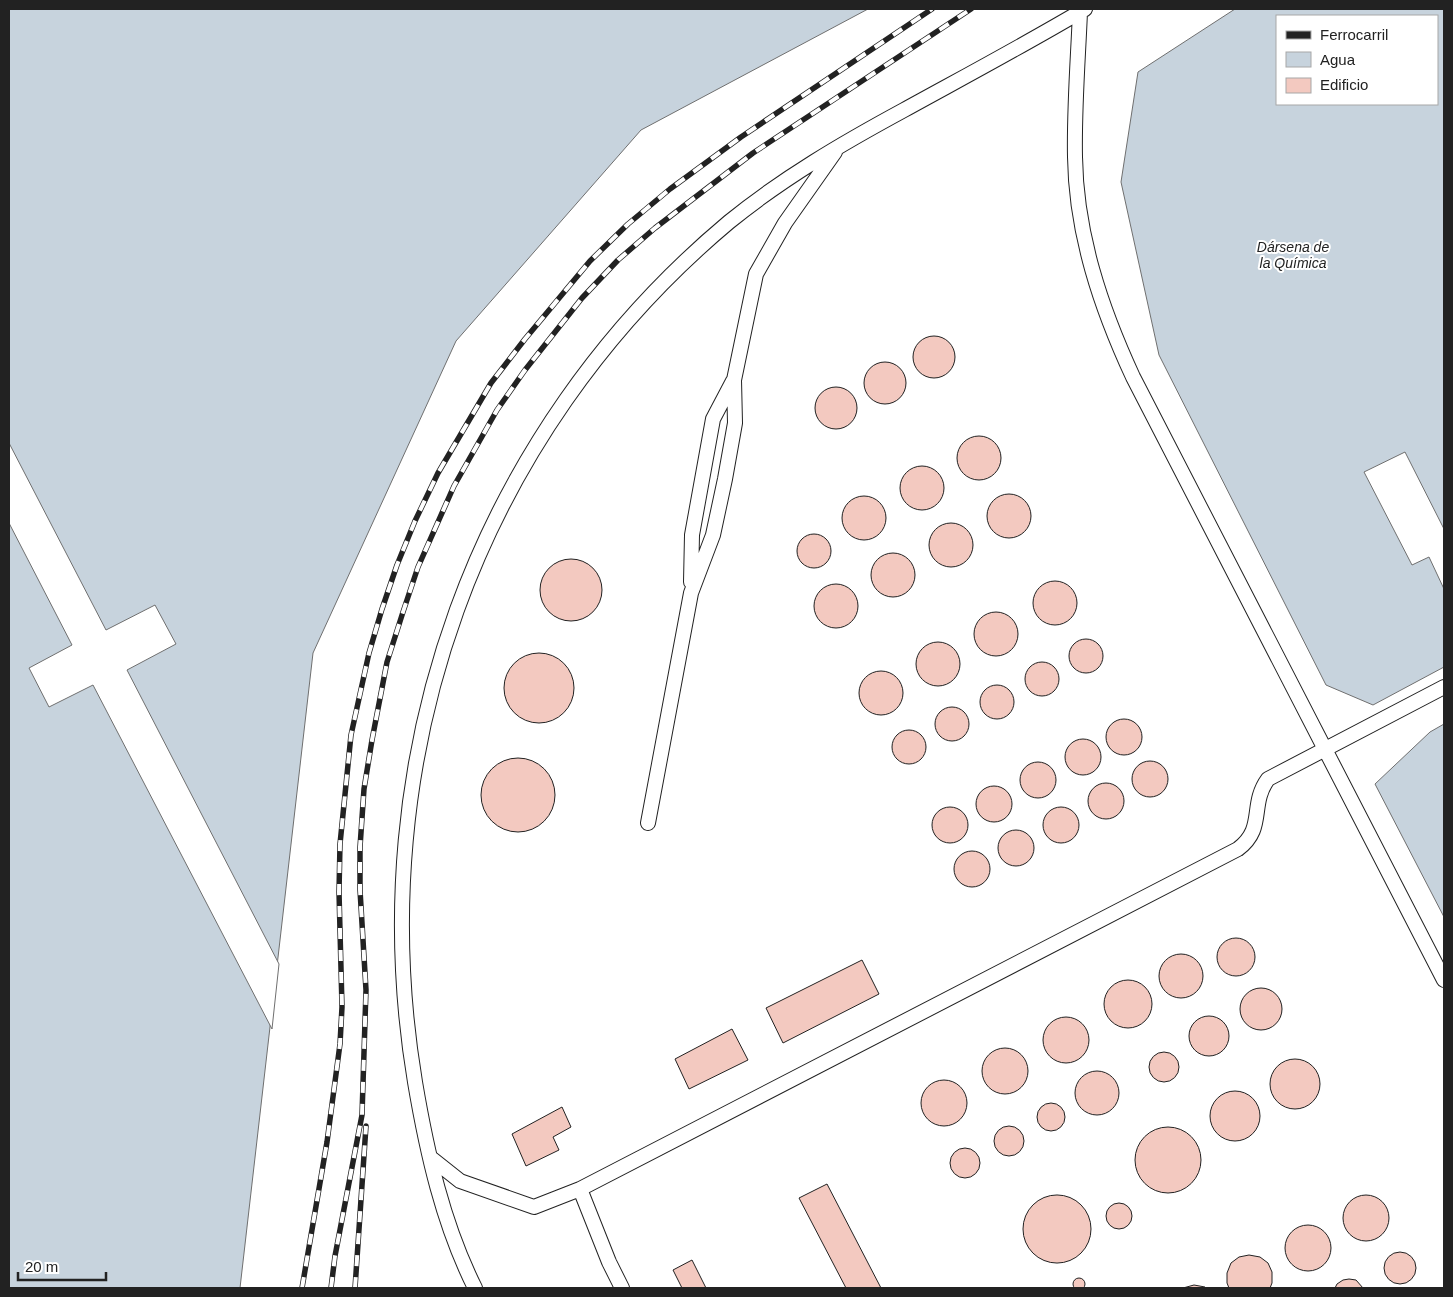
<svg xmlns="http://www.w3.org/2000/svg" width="1453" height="1297" viewBox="0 0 1453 1297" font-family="Helvetica,sans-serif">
<rect width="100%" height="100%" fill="#fff"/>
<path fill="#c7d3dd" stroke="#6f6f6f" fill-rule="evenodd" d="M9,9H868L641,130L456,341L313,653L240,1288H9Z
M1235,9H1444V529L1405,452L1364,472L1412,565L1429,557L1444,589V667L1373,705L1326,685L1159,355L1121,182L1138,72ZM1277,16H1437V104H1277Z
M1444,724V917L1375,784L1430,732Z"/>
<path fill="#fff" stroke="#6f6f6f" d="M9,443L106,630L155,605L176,644L127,670L279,964L272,1029L93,685L49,707L29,668L72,645L9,523Z"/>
<path fill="#f3c9c0" stroke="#222" d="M913 357a21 21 0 1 1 42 0a21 21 0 1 1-42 0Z
M864 383a21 21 0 1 1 42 0a21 21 0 1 1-42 0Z
M815 408a21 21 0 1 1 42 0a21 21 0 1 1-42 0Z
M957 458a22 22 0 1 1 44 0a22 22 0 1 1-44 0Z
M900 488a22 22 0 1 1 44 0a22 22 0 1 1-44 0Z
M987 516a22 22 0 1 1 44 0a22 22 0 1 1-44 0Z
M842 518a22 22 0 1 1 44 0a22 22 0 1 1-44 0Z
M929 545a22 22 0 1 1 44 0a22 22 0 1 1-44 0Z
M797 551a17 17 0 1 1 34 0a17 17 0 1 1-34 0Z
M871 575a22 22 0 1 1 44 0a22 22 0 1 1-44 0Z
M540 590a31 31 0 1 1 62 0a31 31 0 1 1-62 0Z
M1033 603a22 22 0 1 1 44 0a22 22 0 1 1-44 0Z
M814 606a22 22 0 1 1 44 0a22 22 0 1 1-44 0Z
M974 634a22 22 0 1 1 44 0a22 22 0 1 1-44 0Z
M1069 656a17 17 0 1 1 34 0a17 17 0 1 1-34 0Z
M916 664a22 22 0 1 1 44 0a22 22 0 1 1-44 0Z
M504 688a35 35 0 1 1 70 0a35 35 0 1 1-70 0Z
M1025 679a17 17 0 1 1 34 0a17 17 0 1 1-34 0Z
M859 693a22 22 0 1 1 44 0a22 22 0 1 1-44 0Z
M980 702a17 17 0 1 1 34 0a17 17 0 1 1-34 0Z
M935 724a17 17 0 1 1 34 0a17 17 0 1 1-34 0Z
M1106 737a18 18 0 1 1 36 0a18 18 0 1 1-36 0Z
M892 747a17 17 0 1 1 34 0a17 17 0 1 1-34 0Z
M1065 757a18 18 0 1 1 36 0a18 18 0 1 1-36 0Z
M481 795a37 37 0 1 1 74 0a37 37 0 1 1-74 0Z
M1132 779a18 18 0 1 1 36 0a18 18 0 1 1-36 0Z
M1020 780a18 18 0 1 1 36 0a18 18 0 1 1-36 0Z
M1088 801a18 18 0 1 1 36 0a18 18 0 1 1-36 0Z
M976 804a18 18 0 1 1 36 0a18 18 0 1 1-36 0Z
M932 825a18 18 0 1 1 36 0a18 18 0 1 1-36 0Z
M1043 825a18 18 0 1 1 36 0a18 18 0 1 1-36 0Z
M998 848a18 18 0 1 1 36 0a18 18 0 1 1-36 0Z
M954 869a18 18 0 1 1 36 0a18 18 0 1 1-36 0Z
M1217 957a19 19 0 1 1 38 0a19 19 0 1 1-38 0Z
M1159 976a22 22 0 1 1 44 0a22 22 0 1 1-44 0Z
M862,960L879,994L783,1043L766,1008Z
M1104 1004a24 24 0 1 1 48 0a24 24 0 1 1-48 0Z
M1240 1009a21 21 0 1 1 42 0a21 21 0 1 1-42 0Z
M1189 1036a20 20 0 1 1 40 0a20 20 0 1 1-40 0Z
M1043 1040a23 23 0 1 1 46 0a23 23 0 1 1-46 0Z
M732,1029L748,1060L689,1089L675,1059Z
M982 1071a23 23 0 1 1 46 0a23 23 0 1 1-46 0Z
M1149 1067a15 15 0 1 1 30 0a15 15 0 1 1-30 0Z
M1270 1084a25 25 0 1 1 50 0a25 25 0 1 1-50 0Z
M1075 1093a22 22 0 1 1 44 0a22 22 0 1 1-44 0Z
M921 1103a23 23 0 1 1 46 0a23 23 0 1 1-46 0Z
M1210 1116a25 25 0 1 1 50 0a25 25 0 1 1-50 0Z
M1037 1117a14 14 0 1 1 28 0a14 14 0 1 1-28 0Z
M562,1107L571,1127L553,1137L559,1150L526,1166L512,1134Z
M994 1141a15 15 0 1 1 30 0a15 15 0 1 1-30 0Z
M1135 1160a33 33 0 1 1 66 0a33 33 0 1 1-66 0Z
M950 1163a15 15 0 1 1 30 0a15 15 0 1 1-30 0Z
M827,1184L881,1288H846L799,1198Z
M1023 1229a34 34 0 1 1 68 0a34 34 0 1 1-68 0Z
M1343 1218a23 23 0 1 1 46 0a23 23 0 1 1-46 0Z
M1106 1216a13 13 0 1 1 26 0a13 13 0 1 1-26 0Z
M1285 1248a23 23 0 1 1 46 0a23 23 0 1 1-46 0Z
M1384 1268a16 16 0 1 1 32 0a16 16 0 1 1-32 0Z
M1249,1255L1260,1257L1268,1263L1272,1272V1283L1270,1288H1229L1227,1283V1273L1231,1263L1239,1257Z
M692,1260L706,1288H682L673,1270Z
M1073 1284a6 6 0 1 1 12 0a6 6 0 1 1-12 0Z
M1349,1279L1356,1280L1363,1288H1335L1337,1284L1343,1280Z
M1194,1285L1205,1287L1206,1288H1183Z"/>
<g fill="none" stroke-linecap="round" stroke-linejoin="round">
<g stroke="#222" stroke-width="16">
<path id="service" d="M1080,12C1078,60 1074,109 1075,157C1076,234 1101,308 1133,377L1444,980
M691,582L692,535L713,419L733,381
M648,823L691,593L713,535L725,479L735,423L734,380L756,274L785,223L835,152
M431,1158L460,1181L534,1207L580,1189
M475,1288C443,1224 427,1153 415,1082C361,758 476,434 729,222C783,178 843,143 904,110C964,77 1026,44 1085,9
M622,1288L609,1262L580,1189L1238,849C1266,828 1249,805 1268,779L1444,687"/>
</g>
<use href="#service" stroke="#fff" stroke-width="14"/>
<g stroke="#222" stroke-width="5.5">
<path id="rail" d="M302,1288L327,1142L340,1044L342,1007L339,892L340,844L351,735L369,653L382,609L397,565L415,521L438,473L491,383L525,339L590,261L628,224L670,189L741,137L932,9
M331,1288L335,1256L362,1115L366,990L360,890V847L364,789L372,740L387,662L403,612L418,567L454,486L497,410L525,370L582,298L618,260L655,228L753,153L971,9
M355,1288L366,1126"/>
</g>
<use href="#rail" stroke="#fff" stroke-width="4" stroke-dasharray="11" stroke-linecap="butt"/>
</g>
<g text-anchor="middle" stroke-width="4" stroke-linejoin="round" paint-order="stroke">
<g font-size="14" font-style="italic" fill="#222" stroke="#fff">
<text x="1293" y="252">Dársena de<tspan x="1293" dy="16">la Química</tspan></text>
</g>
</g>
<rect width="1453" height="1297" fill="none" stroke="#222222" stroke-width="20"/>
<rect x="1276" y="15" width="162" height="90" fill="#ffffff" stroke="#a7a7a7"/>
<rect x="1286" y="31" width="25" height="8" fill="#222222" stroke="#a7a7a7"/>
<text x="1320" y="40" font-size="15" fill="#222222">Ferrocarril</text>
<rect x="1286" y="52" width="25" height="15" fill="#c7d3dd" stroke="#a7a7a7"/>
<text x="1320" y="65" font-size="15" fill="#222222">Agua</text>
<rect x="1286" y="78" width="25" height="15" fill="#f3c9c0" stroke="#a7a7a7"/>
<text x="1320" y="90" font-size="15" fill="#222222">Edificio</text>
<path d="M18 1272v8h88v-8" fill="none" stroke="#222222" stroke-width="2.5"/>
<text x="25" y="1272" font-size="15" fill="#222222" stroke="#ffffff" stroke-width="4" paint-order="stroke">20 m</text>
</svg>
